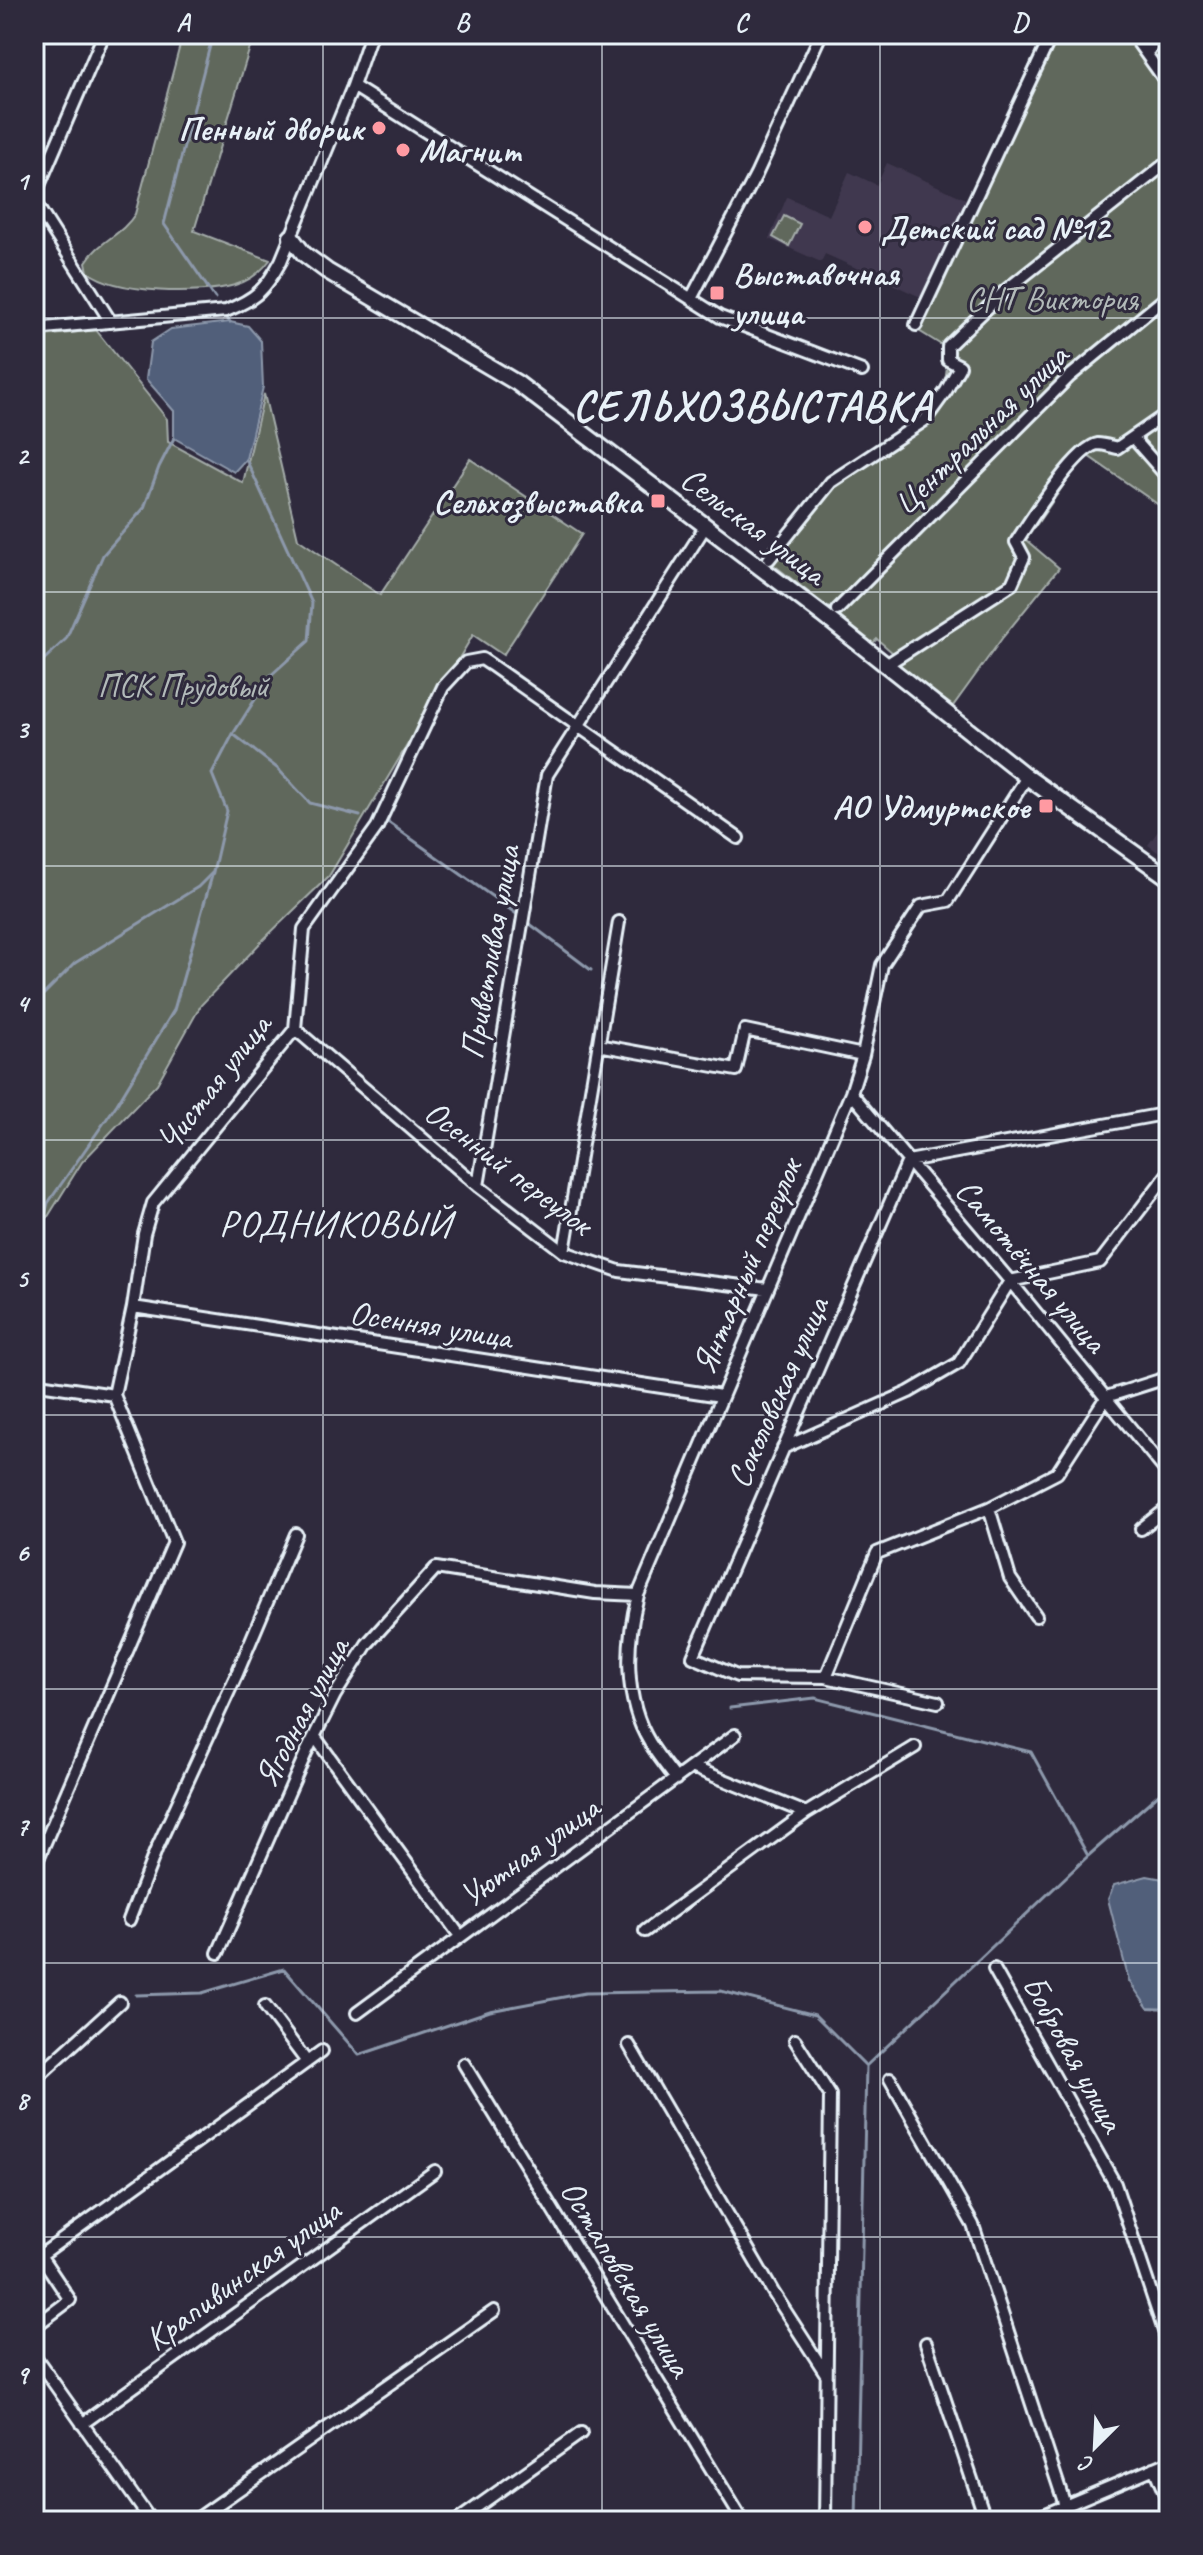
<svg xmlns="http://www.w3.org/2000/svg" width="1203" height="2555" viewBox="0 0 1203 2555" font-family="Caveat,sans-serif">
<rect width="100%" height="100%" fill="#2f2a3d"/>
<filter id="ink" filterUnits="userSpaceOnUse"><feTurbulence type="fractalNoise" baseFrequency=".0125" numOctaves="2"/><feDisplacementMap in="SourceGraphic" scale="16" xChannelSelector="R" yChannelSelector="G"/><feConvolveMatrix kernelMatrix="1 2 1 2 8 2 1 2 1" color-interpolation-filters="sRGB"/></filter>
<g filter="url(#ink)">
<path fill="#41394f" d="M887,163L968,200L923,298L825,254L821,262L769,239L787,197L829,216L849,172L877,185Z
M1169,816V860L1148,845Z"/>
<path fill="#61685b" stroke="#a4acaa" stroke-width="2" d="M183,34H254L194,231L270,260C261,272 250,281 235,285C200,295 117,294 88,272L86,262C99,241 122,235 135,214Z
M1044,34H1169V512L1085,454L1026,540L1059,568L1003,637L953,706L897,665L901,660L877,639L873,643L765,558L828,478L921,415L945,382L947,366L943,346L911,326Z
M784,216L800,224L789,246L773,237Z
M96,330L167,419L168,442L243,483L264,394L298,539L380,595L470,459L582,534L503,655L473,635L329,876L264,939L201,1005L157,1084L82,1162L34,1239V337Z"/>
<path fill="#515e7a" stroke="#8d99ac" stroke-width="2" d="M230,322L248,326L261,341L263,387L246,459L234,472L174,438V411L146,379L151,342L171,329Z
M1147,1876L1163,1879L1169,1884V2009L1148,2008L1129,1981L1108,1899L1114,1885Z"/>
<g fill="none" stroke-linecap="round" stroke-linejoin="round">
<path stroke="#8d99ac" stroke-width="3" d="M213,34L164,224L215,298
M227,318L230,322
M34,669L66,639L103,555L144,508L159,467L174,438
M233,734L277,768L310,803L360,816
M385,820L518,915
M530,924L591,970
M34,1004L75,963L198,887L213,872L227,811L212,774L233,734L270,676L309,641L312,603L246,459
M34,1260L48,1203L117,1104L174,1010L213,872
M730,1708L815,1698L1031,1752L1087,1854
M136,1995L202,1993L284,1969L359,2055L490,2011L585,1993L721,1991L815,2015L865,2065
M856,2521L866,2066L1088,1856L1169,1785"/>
<g stroke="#e8f1f8" stroke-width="16">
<path id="street" d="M1132,34L1169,86
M1146,53L1165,34
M353,86L720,317L862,371
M34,197L104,34
M34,201L111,322
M692,297L756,175L821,34
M916,325L1052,34
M34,329L226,311C257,298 265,290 281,261L353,86L371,34
M1133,438L1169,479
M769,559L831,482L925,420L946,391L960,366L948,360V346L1006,290L1169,161
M837,610L1069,377L1169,295
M886,665L1012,584L1024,557L1016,542C1029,522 1076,447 1098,444C1104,444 1112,447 1117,448L1169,412
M295,1029L478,1186L564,1252L619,1271L767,1289
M598,1045L736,1070L745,1030L863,1055L851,1093L638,1595C626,1642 623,1699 650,1743C657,1755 667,1767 676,1779
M863,1055L882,965L921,906L948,901L1027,777
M851,1093L1010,1281L1169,1475
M478,1186L547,775L705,527
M564,1252L619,922
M133,1307L721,1396
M114,1395L133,1307L144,1234L153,1203L295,1029L304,929L377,827L443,687L466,662L482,659L491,665L738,838
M34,1397L39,1384L114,1395
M783,1448L909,1392L959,1363L1010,1281L1100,1262L1169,1172
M989,1508L1010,1578L1036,1616
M1141,1529L1169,1507
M826,1677L877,1553L989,1508L1057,1473L1106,1397L1169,1377
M938,1702L826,1677L737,1676L693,1657L908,1161L1169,1113
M315,1737L460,1936
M692,1767L806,1813
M34,1868L174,1542L114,1395
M129,1920L156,1850L236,1676L296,1534
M645,1931L806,1813L915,1747
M218,1953L306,1753L335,1695L367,1644L436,1568L595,1593L638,1595
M994,1969L1115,2184L1169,2346
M265,2006L307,2062
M357,2013L735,1735
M795,2040L830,2095L825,2521
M629,2045L773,2292L826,2374
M464,2064L743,2521
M890,2079L973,2225L1063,2499L1067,2521
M34,2080L120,2002
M34,2246L70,2300L34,2327
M41,2255L322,2051
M926,2343L986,2521
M34,2355L151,2521
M82,2424L435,2171
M1154,2468L1169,2503
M194,2521L494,2311
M457,2521L581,2433
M1029,2521L1169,2462"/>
</g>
<g stroke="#e8f1f8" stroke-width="20">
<path id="secondary" d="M291,237L304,254L327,271L517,383L823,615L1027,777L1169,878"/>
</g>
<use href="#street" stroke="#2f2a3d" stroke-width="10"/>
<use href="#secondary" stroke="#2f2a3d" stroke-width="14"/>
</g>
</g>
<path fill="none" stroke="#e8f1f8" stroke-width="2" stroke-opacity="0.55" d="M323,34V2521M602,34V2521M880,34V2521M34,318H1169M34,592H1169M34,866H1169M34,1140H1169M34,1415H1169M34,1689H1169M34,1963H1169M34,2237H1169"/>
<g fill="#ff9aa2" stroke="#2f2a3d" stroke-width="3">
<circle cx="379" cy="128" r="8"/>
<circle cx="403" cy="150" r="8"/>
<circle cx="865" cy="227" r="8"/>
<rect x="709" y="285" width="16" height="16" rx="4"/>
<rect x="650" y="493" width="16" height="16" rx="4"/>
<rect x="1038" y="798" width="16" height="16" rx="4"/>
</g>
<g text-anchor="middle" stroke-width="6" stroke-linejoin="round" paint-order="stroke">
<g font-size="34" font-weight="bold" fill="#e8f1f8" stroke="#2f2a3d" text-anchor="end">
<text x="363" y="140">Пенный дворик</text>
<text x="419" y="162" text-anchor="start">Магнит</text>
<text x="881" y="239" text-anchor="start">Детский сад №12</text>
<text x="733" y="285" text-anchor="start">Выставочная<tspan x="733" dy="39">улица</tspan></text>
<text x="642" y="513">Сельхозвыставка</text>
<text x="1030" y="818">АО Удмуртское</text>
</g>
<g font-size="34" fill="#b2bab9" stroke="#2f2a3d">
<text x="1052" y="310">СНТ Виктория</text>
<text x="183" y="697">ПСК Прудовый</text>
</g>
<g font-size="34" fill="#e8f1f8" stroke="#2f2a3d">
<text transform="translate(980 429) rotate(-44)" y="12">Центральная улица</text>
<text transform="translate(754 525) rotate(37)" y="12">Сельская улица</text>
<text transform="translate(489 952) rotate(-80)" y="12">Приветливая улица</text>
<text transform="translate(213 1082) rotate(-52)" y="12">Чистая улица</text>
<text transform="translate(509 1167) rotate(37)" y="12">Осенний переулок</text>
<text transform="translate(1032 1265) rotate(50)" y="12">Самотёчная улица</text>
<text transform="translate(746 1266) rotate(-67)" y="12">Янтарный переулок</text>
<text transform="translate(431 1324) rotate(9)" y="12">Осенняя улица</text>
<text transform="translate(777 1392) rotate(-66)" y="12">Соколовская улица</text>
<text transform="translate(301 1712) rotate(-62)" y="12">Ягодная улица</text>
<text transform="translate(529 1851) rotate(-36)" y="12">Уютная улица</text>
<text transform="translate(1074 2053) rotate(61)" y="12">Бобровая улица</text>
<text transform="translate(242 2274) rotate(-36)" y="12">Крапивинская улица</text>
<text transform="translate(627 2278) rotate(59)" y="12">Остаповская улица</text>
</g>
<g font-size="38" letter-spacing="2" fill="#e8f1f8" stroke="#2f2a3d">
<text x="336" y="1236">РОДНИКОВЫЙ</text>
</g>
<g font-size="42" font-weight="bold" letter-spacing="2" fill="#e8f1f8" stroke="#2f2a3d">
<text x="753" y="420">СЕЛЬХОЗВЫСТАВКА</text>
</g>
</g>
<rect width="1203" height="2555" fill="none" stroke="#2f2a3d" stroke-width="88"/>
<g transform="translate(1095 2447) rotate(204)" stroke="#2f2a3d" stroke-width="6" paint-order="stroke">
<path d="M0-6L14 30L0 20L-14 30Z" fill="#e8f1f8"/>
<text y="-12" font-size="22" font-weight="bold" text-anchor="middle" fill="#e8f1f8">С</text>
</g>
<rect x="44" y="44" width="1115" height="2467" fill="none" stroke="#e8f1f8" stroke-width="3"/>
<g font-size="26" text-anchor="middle" font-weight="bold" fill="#e8f1f8">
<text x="183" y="31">A</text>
<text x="462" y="31">B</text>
<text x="741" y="31">C</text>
<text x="1020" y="31">D</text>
<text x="22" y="190">1</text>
<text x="22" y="464">2</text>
<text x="22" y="738">3</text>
<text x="22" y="1012">4</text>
<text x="22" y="1287">5</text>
<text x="22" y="1561">6</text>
<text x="22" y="1835">7</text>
<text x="22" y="2109">8</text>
<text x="22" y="2383">9</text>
</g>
</svg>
